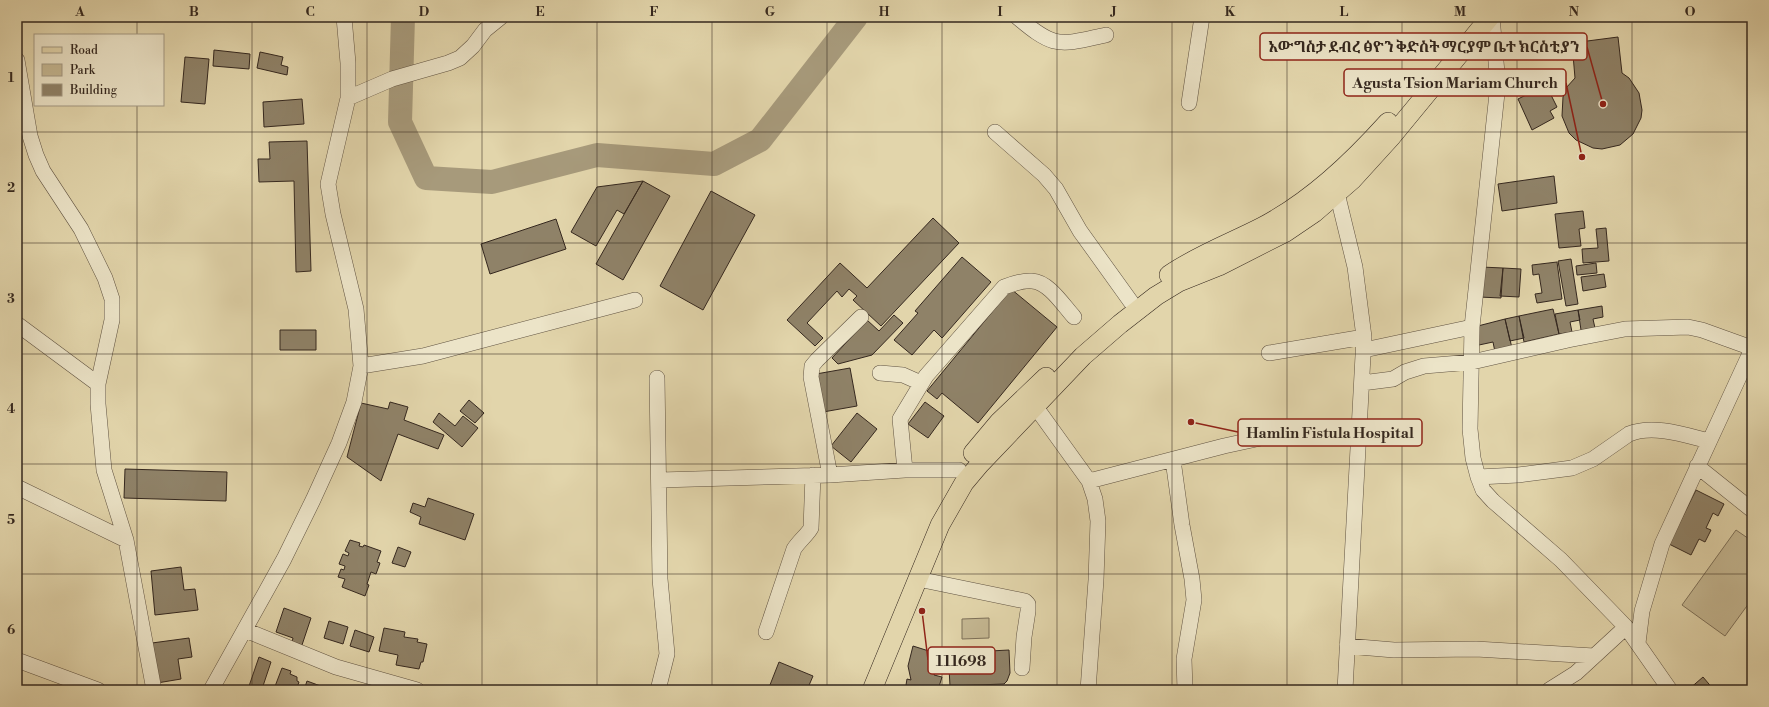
<svg xmlns="http://www.w3.org/2000/svg" width="1769" height="707" viewBox="0 0 1769 707" font-family="'Libre Bodoni','Noto Serif Ethiopic',serif">
<rect width="100%" height="100%" fill="#e2d5ab"/>
<filter id="stains"><feTurbulence type="fractalNoise" baseFrequency=".005" numOctaves="4"/><feColorMatrix values="0 0 0 0 .2 0 0 0 0 .09 0 0 0 0 .02 0 0 0 .5 -.17"/></filter>
<radialGradient id="worn" r=".72"><stop offset=".6" stop-color="#630" stop-opacity="0"/><stop offset="1" stop-color="#630" stop-opacity=".3"/></radialGradient>
<path fill="#c5b893" stroke="#7d7059" d="M1736,530L1752,541V599L1725,636L1682,605Z
M989,618V638L962,639V619Z"/>
<g fill="none" stroke-linecap="round" stroke-linejoin="round">
<path stroke="#a79a7b" stroke-width="24" d="M403,17L400,122L426,178L492,182L597,155L714,164L760,140L856,17"/>
</g>
<path fill="#8f8268" stroke="#35281f" d="M1618,37L1622,73L1629,78L1639,93L1642,110L1641,118L1633,134L1620,145L1602,149L1593,148L1576,140L1569,133L1562,116L1563,97L1566,88L1575,78L1572,43Z
M214,50L250,54L249,69L213,66Z
M260,52L283,57L281,65L288,67L287,75L257,68Z
M185,57L209,59L205,104L181,102Z
M1546,85L1557,107L1550,111L1554,118L1532,130L1518,99Z
M302,99L304,124L264,127L263,102Z
M307,141L311,271L296,272L294,181L259,182L258,159H270L269,142Z
M1554,176L1557,203L1502,211L1498,184Z
M643,181L624,214L617,210L596,246L571,232L597,187Z
M643,181L670,196L623,280L596,264Z
M711,191L755,215L703,310L660,286Z
M1583,211L1585,228L1579,229L1581,246L1559,248L1555,214Z
M933,218L959,243L881,326L853,300L857,296L849,289L842,297L837,291L807,323L823,338L815,346L787,320L840,263L867,288Z
M556,219L566,249L490,274L481,244Z
M1606,228L1609,261L1583,263L1582,249L1598,248L1596,229Z
M962,257L991,282L942,338L934,330L912,355L894,340L918,313L915,311Z
M1571,259L1578,304L1566,306L1558,261Z
M1557,262L1562,299L1537,303L1535,294L1542,293L1539,274L1533,275L1532,265Z
M1596,263L1597,273L1577,275L1576,266Z
M1481,267L1503,268L1501,298L1479,297Z
M1503,268L1521,269L1519,297L1500,296Z
M1604,274L1606,287L1583,291L1581,277Z
M1011,289L1057,327L978,423L942,393L937,399L927,391Z
M1602,306L1603,317L1593,319L1595,328L1581,330L1578,310Z
M1553,309L1559,334L1524,342L1519,316Z
M1578,310L1580,320L1570,322L1572,332L1559,334L1555,314Z
M894,315L903,323L872,355L838,364L832,358L867,320L879,331Z
M1519,316L1524,338L1510,341L1505,319Z
M1505,319L1512,348L1495,352L1493,342L1479,345L1474,327Z
M280,330H316V350H280Z
M850,368L857,406L823,412L816,374Z
M469,400L484,413L475,423L460,411Z
M390,402L408,407L404,420L444,435L438,449L398,434L381,481L347,457L361,403L388,409Z
M925,402L944,416L928,438L908,424Z
M439,413L455,426L463,416L478,428L462,447L433,422Z
M857,413L877,429L851,462L831,446Z
M125,469L227,472L226,501L124,498Z
M1696,490L1724,504L1718,516L1713,513L1706,528L1711,530L1705,542L1699,539L1691,555L1669,544Z
M428,498L474,514L465,540L419,524L421,517L410,512L413,503L425,507Z
M350,540L360,543L359,546L363,547L364,545L381,551L377,562L380,563L376,574L371,572L367,584L369,585L365,596L342,587L345,579L338,577L341,569L344,570L345,566L339,564L343,554L348,556L349,553L345,551Z
M398,547L411,552L405,567L392,563Z
M181,567L184,590L195,589L198,610L155,615L151,571Z
M284,608L311,618L302,645L292,642L293,638L276,632Z
M329,621L348,627L343,644L324,638Z
M384,628L405,632L404,637L418,639L417,642L427,644L423,662H421L419,669L396,665L398,655L379,651Z
M355,630L374,637L369,652L350,646Z
M189,638L192,657L178,659L181,679L157,683L152,643Z
M913,646L932,652L931,657L939,659L934,675L942,677L938,690H922L906,685L907,679L911,680L908,666Z
M970,649L971,665L991,664L990,651L1009,650L1010,673L1007,681L1004,684L950,686L948,650Z
M259,657L271,662L263,686L272,690L248,689Z
M779,662L813,676L807,690H768Z
M282,668L291,671L290,674L297,677V681L299,682L296,690L274,689Z
M1703,677L1714,690H1688Z
M307,681L326,688V690H304Z"/>
<g fill="none" stroke-linecap="round" stroke-linejoin="round">
<g stroke="#605342" stroke-width="16">
<path id="minor" d="M1017,17C1027,25 1040,37 1054,41C1070,45 1090,38 1106,35
M1492,17L1498,84L1472,327L1470,429L1473,458L1478,477L1483,490L1493,501L1561,560L1626,627L1670,690
M17,60L30,136L36,155L43,171L81,229L105,278L112,299V320L98,384V404L104,470L126,540L154,690
M348,98L392,79L448,63L460,58L473,46L485,30L501,17
M1189,103L1202,17
M995,132L1044,175L1056,189L1080,231L1131,302
M1331,188L1337,193L1355,267L1364,337L1345,690
M17,324L98,384
M1364,350L1472,327
M1269,353L1364,337
M361,366L423,356L635,300
M880,373L903,375L921,383
M657,378L660,579L667,654L658,690
M1362,383L1393,379L1405,372L1424,366L1472,362L1568,340L1625,329L1688,327L1702,330L1752,348
M1035,406L1089,481L1095,499L1098,521L1096,580L1088,690
M1173,460L1182,525L1192,579L1194,600L1184,659L1185,690
M1697,466L1752,510
M905,470L900,419L926,376L1004,287C1012,284 1023,280 1032,281C1049,282 1063,305 1074,317
M830,475L811,377L812,366L817,360L861,317
M1478,477L1518,475L1572,468L1593,459L1629,434C1653,424 1685,435 1709,441
M660,480L830,475L905,470H959
M1089,481L1224,446L1297,430L1317,427L1358,429
M17,487L126,540
M918,579L1025,601L1028,604V611L1024,637L1022,668
M245,630L336,667L417,690
M766,632L794,549C799,541 808,534 811,528L813,475
M1638,643L1642,611L1662,544L1752,349
M1347,646L1394,650L1476,649L1594,656
M17,660L98,690
M211,690L284,559L313,500L339,443L354,402L361,366L356,309L333,214L328,184L348,98V63L344,17
M1549,690L1576,673L1626,627"/>
</g>
<g stroke="#35281f" stroke-width="20">
<path id="major" d="M1169,275C1196,256 1233,242 1262,227C1311,201 1351,163 1388,122
M973,453L999,422L1046,377
M872,690L940,525L964,483L980,464L1083,356L1120,324L1156,296L1179,282L1219,266L1286,232L1314,213L1352,180L1392,136L1490,17"/>
</g>
<use href="#minor" stroke="#ece4c8" stroke-width="15"/>
<use href="#major" stroke="#e2d5ab" stroke-width="19"/>
</g>
<path fill="none" stroke="#35281f" stroke-width="1" stroke-opacity="0.55" d="M137,17V35M252,17V690M367,17V690M482,17V690M597,17V690M712,17V690M827,17V690M942,17V690M1057,17V690M1172,17V690M1287,17V690M1402,17V690M1517,17V690M1632,17V690M137,105V690M17,132H1752M17,243H1752M17,354H1752M17,464H1752M17,574H1752"/>
<path fill="none" stroke="#8f2418" stroke-width="1.5" d="M1603 104L1587 47M1582 157L1566 83M1191 422L1238 432M922 611L928 660"/>
<g fill="#8f2418" stroke="#ece4c8" stroke-width="1.5">
<circle cx="1603" cy="104" r="4"/>
<circle cx="1582" cy="157" r="4"/>
<circle cx="1191" cy="422" r="4"/>
<circle cx="922" cy="611" r="4"/>
</g>
<g fill="#ece4c8" stroke="#8f2418" stroke-width="1.5">
<rect x="1260" y="33" width="327" height="27" rx="4"/>
<rect x="1344" y="69" width="222" height="27" rx="4"/>
<rect x="1238" y="419" width="184" height="27" rx="4"/>
<rect x="928" y="647" width="67" height="27" rx="4"/>
</g>
<g font-size="15" text-anchor="middle" font-weight="bold" fill="#35281f">
<text x="1424" y="52">አውግስታ ደብረ ፅዮን ቅድስት ማርያም ቤተ ክርስቲያን</text>
<text x="1455" y="88">Agusta Tsion Mariam Church</text>
<text x="1330" y="438">Hamlin Fistula Hospital</text>
<text x="961" y="666">111698</text>
</g>
<rect width="1769" height="707" fill="none" stroke="#e2d5ab" stroke-width="44"/>
<rect x="34" y="34" width="130" height="72" fill="#ece4c8" stroke="#a39984"/>
<rect x="42" y="47" width="20" height="6" fill="#e2d5ab" stroke="#a39984"/>
<text x="70" y="54" font-size="12" fill="#35281f">Road</text>
<rect x="42" y="64" width="20" height="12" fill="#c5b893" stroke="#a39984"/>
<text x="70" y="74" font-size="12" fill="#35281f">Park</text>
<rect x="42" y="84" width="20" height="12" fill="#8f8268" stroke="#a39984"/>
<text x="70" y="94" font-size="12" fill="#35281f">Building</text>
<rect x="22" y="22" width="1725" height="663" fill="none" stroke="#35281f" stroke-width="1.5"/>
<g font-size="13" text-anchor="middle" font-weight="bold" fill="#35281f">
<text x="80" y="16">A</text>
<text x="194" y="16">B</text>
<text x="310" y="16">C</text>
<text x="424" y="16">D</text>
<text x="540" y="16">E</text>
<text x="654" y="16">F</text>
<text x="770" y="16">G</text>
<text x="884" y="16">H</text>
<text x="1000" y="16">I</text>
<text x="1114" y="16">J</text>
<text x="1230" y="16">K</text>
<text x="1344" y="16">L</text>
<text x="1460" y="16">M</text>
<text x="1574" y="16">N</text>
<text x="1690" y="16">O</text>
<text x="11" y="82">1</text>
<text x="11" y="192">2</text>
<text x="11" y="303">3</text>
<text x="11" y="413">4</text>
<text x="11" y="524">5</text>
<text x="11" y="634">6</text>
</g>
<rect width="100%" height="100%" filter="url(#stains)"/>
<rect width="100%" height="100%" fill="url(#worn)"/>
</svg>
